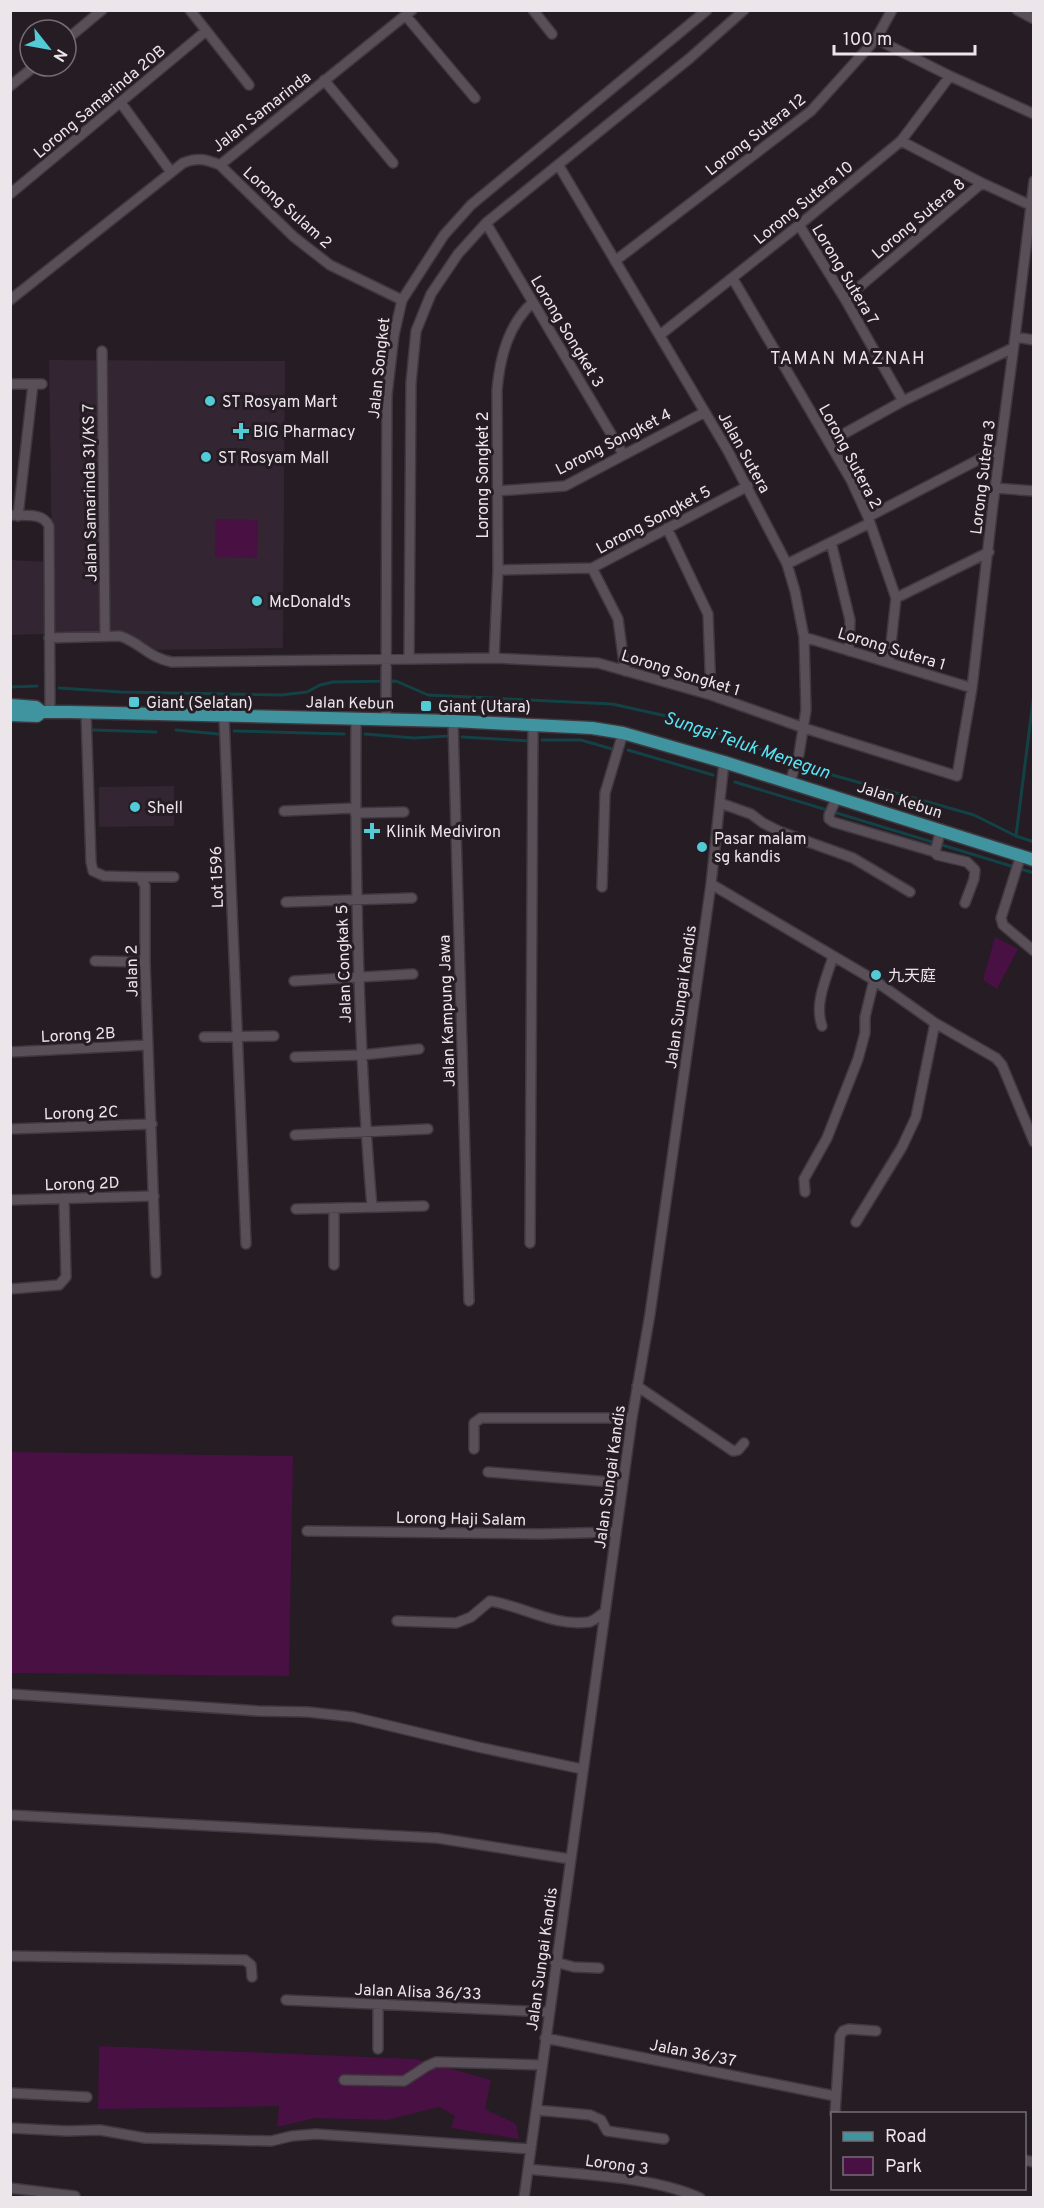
<svg xmlns="http://www.w3.org/2000/svg" width="1044" height="2208" viewBox="0 0 1044 2208" font-family="Overpass,'Noto Sans SC',sans-serif">
<rect width="100%" height="100%" fill="#251c24"/>
<path fill="#332531" d="M49,360L285,361L283,648L152,650L125,632L11,635L10,560L52,562Z
M174,786V826L99,827V787Z"/>
<path fill="#481043" d="M216,519L258,520L257,558L215,557Z
M995,937L1018,949L997,989L983,980Z
M11,1452L293,1456L289,1676L11,1673Z
M99,2046L416,2059L491,2080L485,2109L516,2124L519,2139L451,2128L455,2116L439,2107L387,2120L315,2118L277,2127L279,2106L98,2109Z"/>
<g fill="none" stroke-linecap="round" stroke-linejoin="round">
<path stroke="#134246" stroke-width="3" d="M10,687L37,686
M59,688L120,692L281,695L307,692L320,685L333,682L396,681L428,695L612,704L680,719L829,774L974,815L1016,836L1034,842
M93,730L156,732
M176,730L218,734
M234,731L344,734
M365,734L414,738L449,736
M462,737L530,741
M542,740H581L612,749
M628,750L713,775
M735,782L1034,873
M1016,836L1034,693"/>
<g stroke="#3f383e" stroke-width="12">
<path id="minor" d="M190,10L249,85
M533,10L552,34
M1017,10L1034,19
M406,16L475,98
M876,39L950,76L1034,114
M66,40L102,10
M324,80L393,163
M10,86L35,66
M121,103L171,172
M901,141L982,183L1030,205
M220,165L294,237L330,265L402,300
M559,166L728,451L787,564L795,591L804,637L806,710L799,754L790,782
M10,194L206,31
M486,223L623,454
M799,225L845,299L903,401
M615,261L811,111L876,39L892,10
M733,279L851,480L868,517L896,598L889,662
M845,299L982,183
M10,300L183,163C197,157 205,159 220,165L412,10
M660,335L799,225L901,141L950,76
M1015,337L1034,340
M102,351L105,635
M10,384H42
M829,442L903,401L1013,348
M995,488L1034,491
M497,491L565,486L705,412
M10,515C24,516 43,512 49,526L50,712
M18,516L33,384
M868,517L999,449
M667,528L708,614L711,695
M831,542L850,620L849,651
M787,564L870,523
M592,568L618,619L625,671
M498,570L592,568L748,486
M896,598L989,552
M804,637L972,688
M49,638L120,636C141,643 149,658 172,662L494,658L598,663L711,695L804,728L957,776L972,688L993,504L1015,337L1034,181
M494,658L498,570L497,390C500,357 508,325 533,302
M409,659L411,383L416,331L431,294L458,254L486,223L690,58L744,10
M86,712L91,862L93,871L104,876L140,877L145,886V962L156,1273
M224,716L246,1244
M356,719C355,882 358,1045 372,1207
M386,720L387,395L394,335L402,300L444,235L471,205L707,10
M453,721L469,1301
M837,797L829,815V819L833,822L935,852
M720,803L751,814L763,823L781,832L853,858L910,892
M284,811L355,808
M355,813L404,812
M941,829L935,852L937,855L967,862L975,870L974,879L965,903
M1021,855L1001,918L1003,925L1034,951
M140,877H174
M711,884L874,980L935,1023L996,1058L1002,1065L1034,1142
M602,887L605,793L623,733
M286,902L412,898
M95,961L145,962
M294,981L413,974
M822,1026C814,1004 826,979 833,957
M204,1037L274,1036
M10,1052L148,1045
M295,1057L362,1055L419,1049
M10,1129L152,1124
M295,1135L428,1129
M805,1192L804,1179L827,1138L858,1059L865,1033V1017L874,980
M10,1200L154,1196
M296,1209L424,1206
M856,1222L902,1147L916,1117L935,1023
M530,1243L533,725
M334,1265V1209
M10,1289L59,1285L66,1277L64,1198
M637,1386L733,1451L738,1450L744,1443
M474,1449V1423L481,1418H632
M488,1472L623,1483
M307,1531L540,1534L616,1532
M397,1621L456,1623L471,1617L490,1601C523,1606 554,1627 589,1622C594,1621 600,1615 605,1612
M10,1694L258,1711L308,1712L353,1717L478,1747L582,1769
M10,1815L437,1838L570,1859
M10,1956L245,1960L251,1965L252,1977
M555,1962L574,1967L599,1968
M286,2000L548,2012
M378,2004V2049
M545,2038L835,2096
M344,2080L404,2081L427,2066L436,2062L542,2065
M10,2093L87,2097
M536,2110L590,2115L601,2120L607,2131L664,2139
M835,2114L840,2036L843,2031L849,2029L876,2031
M10,2128L67,2131L100,2130L145,2138L271,2141L292,2136L316,2134L531,2149
M1024,2160L1034,2162
M528,2169C582,2175 651,2176 700,2198
M10,2188L75,2196
M524,2198L632,1418L650,1314L711,884L724,762"/>
</g>
<g stroke="#3f383e" stroke-width="15">
<path id="major" d="M10,705L36,707L42,712
M10,715L37,716L42,712H70L453,721L592,728L623,733L724,762L1034,860"/>
</g>
<use href="#minor" stroke="#594f58" stroke-width="9"/>
<use href="#major" stroke="#3f949f" stroke-width="12"/>
</g>
<g fill="#52cbd7" stroke="#251c24" stroke-width="2">
<circle cx="210" cy="401" r="6"/>
<path d="M238 422h6v6h6v6h-6v6h-6v-6h-6v-6h6z"/>
<circle cx="206" cy="457" r="6"/>
<circle cx="257" cy="601" r="6"/>
<rect x="128" y="696" width="12" height="12" rx="3"/>
<rect x="420" y="700" width="12" height="12" rx="3"/>
<circle cx="135" cy="807" r="6"/>
<path d="M369 822h6v6h6v6h-6v6h-6v-6h-6v-6h6z"/>
<circle cx="702" cy="847" r="6"/>
<circle cx="876" cy="975" r="6"/>
</g>
<g text-anchor="middle" stroke-width="6" stroke-linejoin="round" paint-order="stroke">
<g font-size="16" fill="#ece6eb" stroke="#251c24">
<text transform="translate(99 101) rotate(-40)" y="6">Lorong Samarinda 20B</text>
<text transform="translate(261 111) rotate(-38)" y="6">Jalan Samarinda</text>
<text transform="translate(755 134) rotate(-38)" y="6">Lorong Sutera 12</text>
<text transform="translate(803 202) rotate(-39)" y="6">Lorong Sutera 10</text>
<text transform="translate(288 207) rotate(42)" y="6">Lorong Sulam 2</text>
<text transform="translate(918 218) rotate(-40)" y="6">Lorong Sutera 8</text>
<text transform="translate(846 274) rotate(59)" y="6">Lorong Sutera 7</text>
<text transform="translate(568 331) rotate(59)" y="6">Lorong Songket 3</text>
<text transform="translate(378 368) rotate(-84)" y="6">Jalan Songket</text>
<text transform="translate(613 441) rotate(-27)" y="6">Lorong Songket 4</text>
<text transform="translate(745 452) rotate(61)" y="6">Jalan Sutera</text>
<text transform="translate(851 456) rotate(62)" y="6">Lorong Sutera 2</text>
<text transform="translate(482 475) rotate(-90)" y="6">Lorong Songket 2</text>
<text transform="translate(982 477) rotate(-83)" y="6">Lorong Sutera 3</text>
<text transform="translate(89 493) rotate(-91)" y="6">Jalan Samarinda 31/KS 7</text>
<text transform="translate(653 519) rotate(-28)" y="6">Lorong Songket 5</text>
<text transform="translate(892 648) rotate(17)" y="6">Lorong Sutera 1</text>
<text transform="translate(681 672) rotate(17)" y="6">Lorong Songket 1</text>
<text transform="translate(350 702) rotate(1)" y="6">Jalan Kebun</text>
<text transform="translate(900 799) rotate(18)" y="6">Jalan Kebun</text>
<text transform="translate(216 877) rotate(-92)" y="6">Lot 1596</text>
<text transform="translate(343 964) rotate(-92)" y="6">Jalan Congkak 5</text>
<text transform="translate(131 971) rotate(-91)" y="6">Jalan 2</text>
<text transform="translate(680 997) rotate(-82)" y="6">Jalan Sungai Kandis</text>
<text transform="translate(446 1011) rotate(-92)" y="6">Jalan Kampung Jawa</text>
<text transform="translate(78 1034) rotate(-3)" y="6">Lorong 2B</text>
<text transform="translate(81 1112) rotate(-2)" y="6">Lorong 2C</text>
<text transform="translate(82 1183) rotate(-2)" y="6">Lorong 2D</text>
<text transform="translate(609 1477) rotate(-82)" y="6">Jalan Sungai Kandis</text>
<text transform="translate(461 1518) rotate(1)" y="6">Lorong Haji Salam</text>
<text transform="translate(541 1959) rotate(-82)" y="6">Jalan Sungai Kandis</text>
<text transform="translate(418 1991) rotate(2)" y="6">Jalan Alisa 36/33</text>
<text transform="translate(693 2052) rotate(11)" y="6">Jalan 36/37</text>
<text transform="translate(617 2164) rotate(8)" y="6">Lorong 3</text>
</g>
<g font-size="16" fill="#ece6eb" stroke="#251c24" text-anchor="start">
<text x="222" y="407">ST Rosyam Mart</text>
<text x="253" y="437">BIG Pharmacy</text>
<text x="218" y="463">ST Rosyam Mall</text>
<text x="269" y="607">McDonald's</text>
<text x="146" y="708">Giant (Selatan)</text>
<text x="438" y="712">Giant (Utara)</text>
<text x="147" y="813">Shell</text>
<text x="386" y="837">Klinik Mediviron</text>
<text x="714" y="844">Pasar malam<tspan x="714" dy="18">sg kandis</tspan></text>
<text x="888" y="981">九天庭</text>
</g>
<g font-size="18" letter-spacing="1.5" fill="#ece6eb" stroke="#251c24">
<text x="848" y="364">TAMAN MAZNAH</text>
</g>
<g font-size="18" font-style="italic" fill="#55e7f5" stroke="#251c24">
<text transform="translate(747 745) rotate(19)" y="6">Sungai Teluk Menegun</text>
</g>
</g>
<rect width="1044" height="2208" fill="none" stroke="#ece6eb" stroke-width="24"/>
<rect x="831" y="2112" width="195" height="78" fill="#251c24" stroke="#756d74" stroke-width="1.5"/>
<rect x="843" y="2132" width="30" height="9" fill="#3f949f" stroke="#756d74" stroke-width="1.5"/>
<text x="885" y="2142" font-size="18" fill="#ece6eb">Road</text>
<rect x="843" y="2157" width="30" height="18" fill="#481043" stroke="#756d74" stroke-width="1.5"/>
<text x="885" y="2172" font-size="18" fill="#ece6eb">Park</text>
<g transform="translate(48 48) rotate(121)"><circle r="28" fill="#251c24" stroke="#756d74" stroke-width="1.5"/>
<path d="M0-4.5L10 22L0 15L-10 22Z" fill="#52cbd7"/>
<text y="-9" font-size="16" font-weight="bold" text-anchor="middle" fill="#ece6eb">N</text>
</g>
<path d="M834 45v9h141v-9" fill="none" stroke="#ece6eb" stroke-width="3"/>
<text x="843" y="45" font-size="18" fill="#ece6eb" stroke="#251c24" stroke-width="4.5" paint-order="stroke">100 m</text>
</svg>
